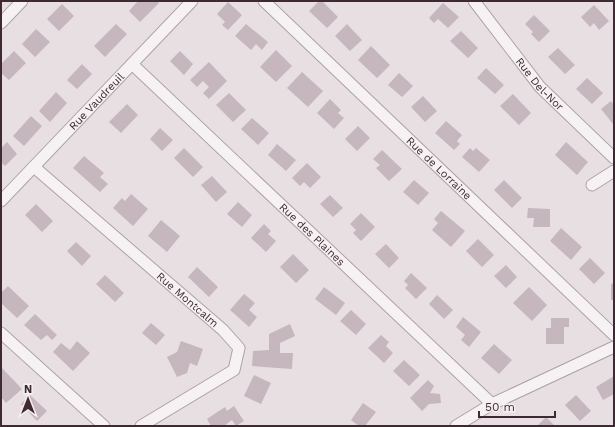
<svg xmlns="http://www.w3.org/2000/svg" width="615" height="427" viewBox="0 0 615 427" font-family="'Work Sans',sans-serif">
<rect width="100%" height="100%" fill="#e8dfe3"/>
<path fill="#c5b7bd" d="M138,1H157L159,3L140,22L129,11Z
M319,1H322L338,17L327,28L309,11Z
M228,2L242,15L228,30L222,25L225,22L217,14Z
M443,3L459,17L448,28L438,19L434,23L429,18Z
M62,4L74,16L59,31L47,19Z
M594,5L609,21L599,30L594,23L590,27L581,17Z
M534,15L550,31L539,42L531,34L533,32L525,24Z
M116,24L127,34L105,57L94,46Z
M246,24L268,42L262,50L256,44L251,50L235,36Z
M347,24L362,40L350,51L335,36Z
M36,29L50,42L35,57L22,44Z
M461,31L478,48L468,58L450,41Z
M371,46L390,65L377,78L358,60Z
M558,48L575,65L565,74L548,57Z
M276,50L292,66L276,82L260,67Z
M14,51L26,63L9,80L1,73V64Z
M180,51L193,64L184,75L170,61Z
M209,62L227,81L209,99L203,93L209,87L203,81L197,87L190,80Z
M82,64L92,74L77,89L67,80Z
M486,68L504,85L495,94L477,78Z
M302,72L323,91L308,107L287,88Z
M399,73L413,86L402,97L388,85Z
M587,78L603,93L592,104L576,89Z
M56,92L67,103L50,122L39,111Z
M229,93L246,110L233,122L216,105Z
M513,94L531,113L519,125L500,106Z
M423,96L437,111L425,122L411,107Z
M330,99L341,110L338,113L344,118L334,129L317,113Z
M611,101L614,105L613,124L601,109Z
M127,104L138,115L121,133L109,122Z
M31,116L42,126L24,146L13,136Z
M252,118L269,133L258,145L241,129Z
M446,121L462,135L457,141L460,144L454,150L435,133Z
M358,126L370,138L357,151L345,139Z
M160,128L173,140L162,151L150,139Z
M7,142L17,154L5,166L1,162V148Z
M566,142L588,162L577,175L555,155Z
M277,144L296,160L286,171L268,155Z
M184,148L203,167L193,177L174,158Z
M470,148L473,151L476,148L490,160L479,172L462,157Z
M382,150L402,169L389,181L376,168L380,165L373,159Z
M84,156L104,173L100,177L108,184L100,192L73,168Z
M307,163L321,177L310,188L304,182L300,186L292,178Z
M212,176L227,192L216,202L201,185Z
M414,180L429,193L418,205L403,192Z
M504,180L522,198L512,208L494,190Z
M131,194L148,209L133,226L113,208L122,198L125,201Z
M330,195L343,208L333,217L320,204Z
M238,202L252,215L242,227L227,214Z
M36,204L53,221L42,232L25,215Z
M528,208L550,209V227H533L534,218H527Z
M441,211L465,231L451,247L432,230L438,223L434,219Z
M361,213L375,227L361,241L353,233L356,230L350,224Z
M161,220L180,236L167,252L148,236Z
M264,224L271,231L268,234L276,241L266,252L251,238Z
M561,228L582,247L571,260L550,241Z
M478,239L494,255L482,267L466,251Z
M76,242L91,256L82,266L67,251Z
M386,244L399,258L389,268L375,254Z
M293,254L309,270L296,283L280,267Z
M590,258L605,273L594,284L579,269Z
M506,265L517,277L506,288L494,276Z
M197,267L218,287L209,297L188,277Z
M411,273L427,288L416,299L405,288L408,285L404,281Z
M105,275L124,293L115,302L96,284Z
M614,283V300H611V284Z
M8,286L29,306L17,318L1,303V293Z
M324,287L345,303L336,315L315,299Z
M529,287L547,305L532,321L513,303Z
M244,294L255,303L249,310L257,317L249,327L230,310Z
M437,295L453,310L444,319L429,304Z
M351,310L366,324L356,335L340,321Z
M35,314L57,335L52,340L47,335L41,340L24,325Z
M463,317L481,332L469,347L461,340L465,335L456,327Z
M551,318H569V327H564V344H546V328H551Z
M151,323L165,335L156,345L142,333Z
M290,324L295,336L280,343V353H293L292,369L252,366L253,351L269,350V334Z
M381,335L389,342L386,346L393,353L384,363L368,348Z
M77,341L90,353L73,371L53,352L61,343L70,350Z
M181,341L203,349L197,366L190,363L187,373L177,377L167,357L177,352Z
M494,344L512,360L499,374L481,358Z
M404,360L420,375L409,386L393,371Z
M1,367L22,389L6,403L1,397Z
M254,375L271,383L261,404L244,396Z
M614,376V394L603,400L596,387Z
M428,380L434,386L430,393L440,394L441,403L429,404L422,411L410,398Z
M30,395L47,411L37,421L21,404Z
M576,395L591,411L580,421L565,405Z
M363,403L376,412L365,426H359L351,420Z
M234,406L244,421L236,426L232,420L224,426H211L207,419L225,407L227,411Z
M546,417L555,426H537Z"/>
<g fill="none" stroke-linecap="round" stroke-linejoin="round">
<g stroke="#afa1a7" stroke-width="13">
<g id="minor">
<path id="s1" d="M264,1L614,335"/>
<path id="s2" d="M474,1L540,87L614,158"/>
<path d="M1,23L22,1"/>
<path id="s3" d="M132,64L492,404"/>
<path id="s4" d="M34,167L223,330L239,348L234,370L141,426"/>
<path d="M592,185L614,171"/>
<path id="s5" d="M1,201L192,1"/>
<path d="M1,333L104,426"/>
<path d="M456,426L492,404L614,347"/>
</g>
</g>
<use href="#minor" stroke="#f6f2f4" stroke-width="11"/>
</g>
<g text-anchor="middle" stroke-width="4" stroke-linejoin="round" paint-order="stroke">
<g font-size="11" fill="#3f2932" stroke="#f6eff2">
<text dy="4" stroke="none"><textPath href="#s2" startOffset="106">Rue Del-Nor</textPath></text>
<text dy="4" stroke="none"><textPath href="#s5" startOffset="138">Rue Vaudreuil</textPath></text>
<text dy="4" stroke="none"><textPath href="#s1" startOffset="242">Rue de Lorraine</textPath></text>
<text dy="4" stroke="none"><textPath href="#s3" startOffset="248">Rue des Plaines</textPath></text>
<text dy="4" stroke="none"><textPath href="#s4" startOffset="203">Rue Montcalm</textPath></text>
</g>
</g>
<rect width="615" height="427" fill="none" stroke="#3f2932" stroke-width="4"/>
<g transform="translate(28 399)" stroke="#f6eff2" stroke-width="3" paint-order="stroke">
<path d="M0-3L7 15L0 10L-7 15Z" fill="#3f2932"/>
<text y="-6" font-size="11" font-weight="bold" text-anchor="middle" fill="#3f2932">N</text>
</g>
<path d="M479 411v6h76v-6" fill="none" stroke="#3f2932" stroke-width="2"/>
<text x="485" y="411" font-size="12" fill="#3f2932" stroke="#f6eff2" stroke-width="3" paint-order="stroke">50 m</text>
</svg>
